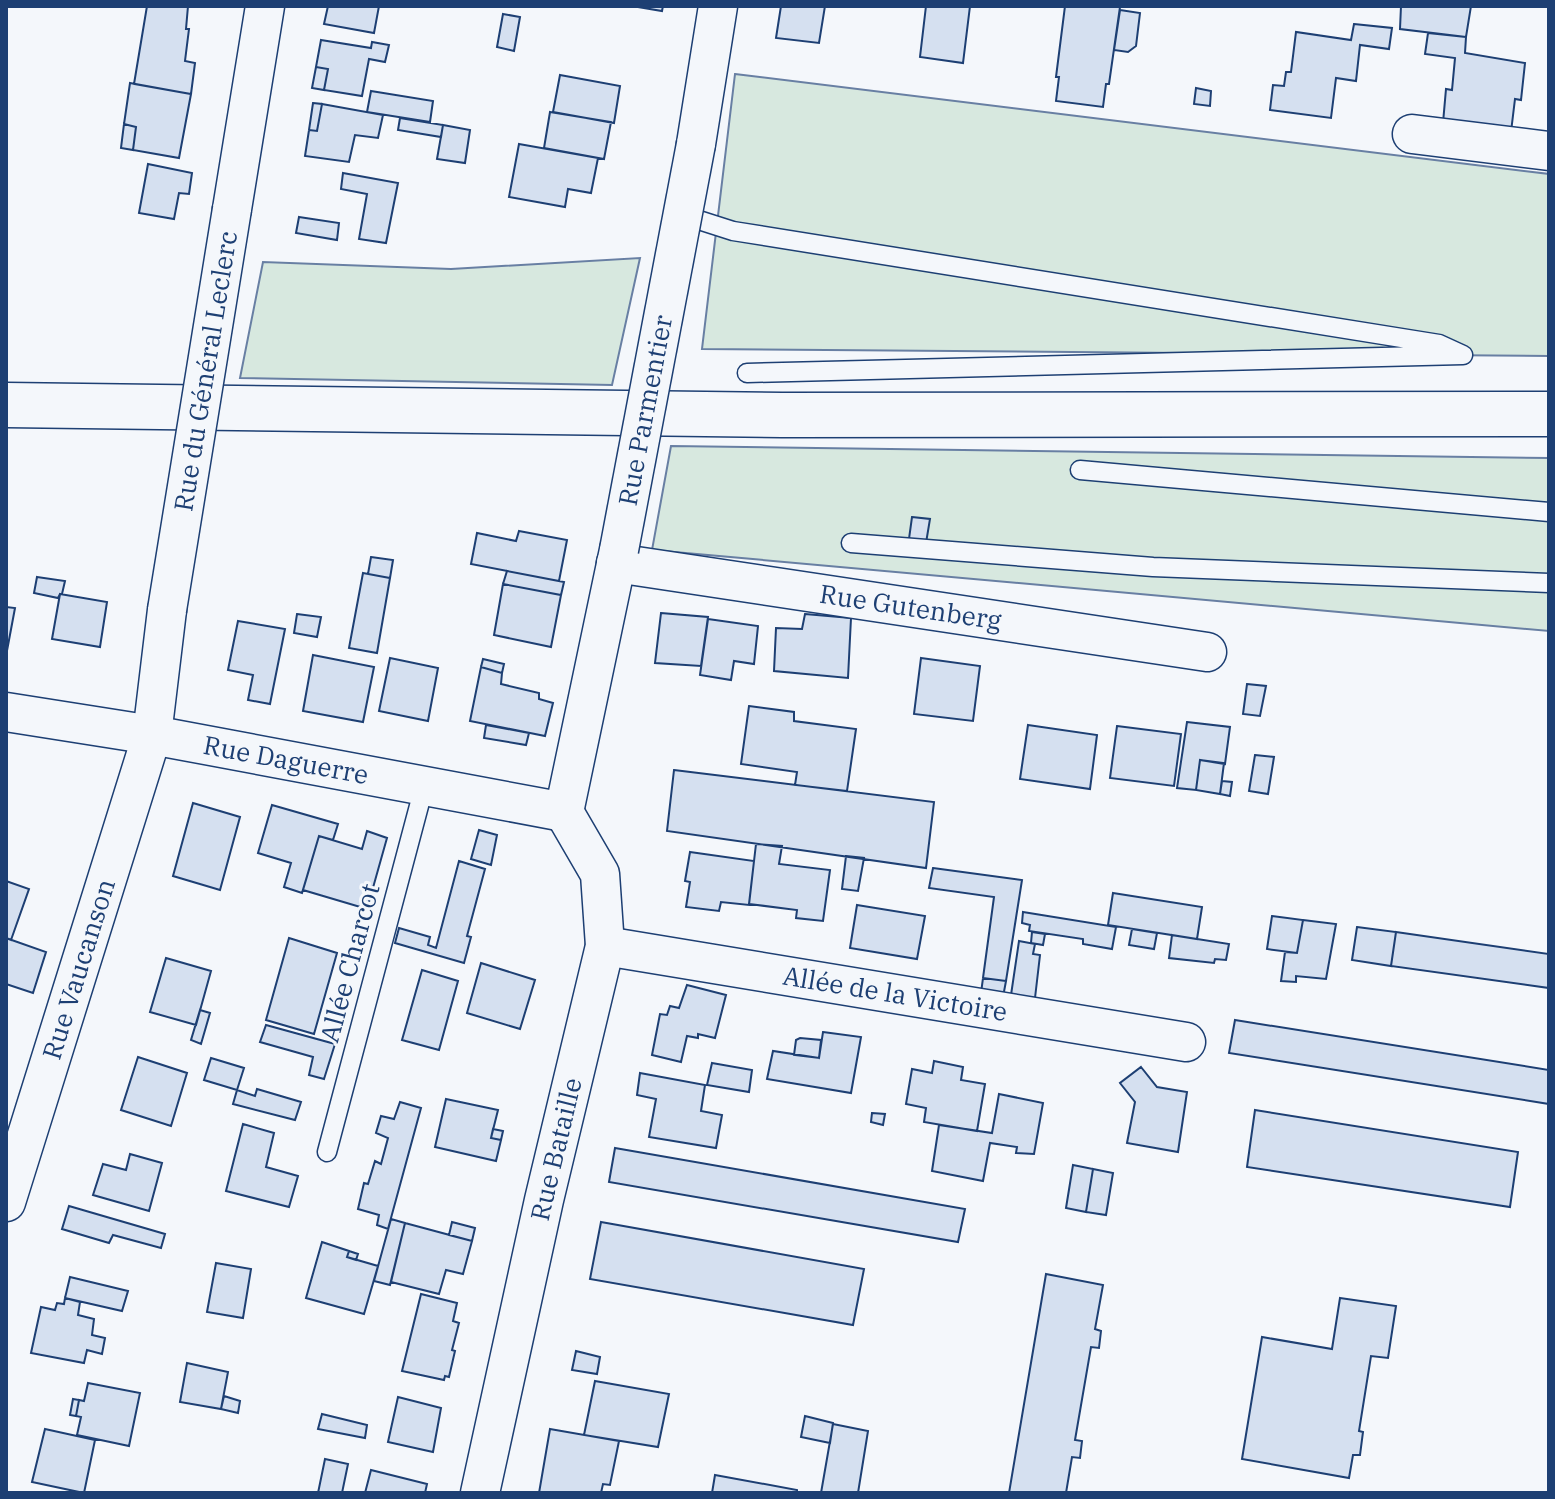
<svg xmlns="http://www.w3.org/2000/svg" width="1555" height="1499" viewBox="0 0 1555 1499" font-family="'IBM Plex Serif',serif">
<rect width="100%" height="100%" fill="#f4f7fb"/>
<path fill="#d7e8df" stroke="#687fa3" stroke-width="2" d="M735,74L1549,174V356L702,349Z
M640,258L612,385L240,378L263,262L451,269Z
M671,446L1549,458V631L652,550Z"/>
<path fill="#d5e0f0" stroke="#1d3f73" stroke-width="2" d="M147,6H188L186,29H189L185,61L195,63L191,94L134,84Z
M328,6H379L374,33L324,24Z
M632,6H663L662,11Z
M781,6H825L819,43L776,38Z
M926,6H970L963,63L920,57Z
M1065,6L1120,7L1109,84H1106L1103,107L1056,101L1059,77H1056Z
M1401,6H1471L1466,37L1400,29Z
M1120,10L1140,13L1136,46L1128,52L1114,50Z
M503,14L520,17L514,51L497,47Z
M1354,24L1392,28L1389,49L1360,45L1356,81L1336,78L1331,118L1270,110L1273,85L1284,86L1286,72H1291L1296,32L1351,40Z
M1428,33L1466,37L1465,53L1525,63L1521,100L1515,99L1511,132L1443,123L1446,89L1452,90L1455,58L1425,54Z
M321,40L371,48L372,42L389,45L385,62L369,59L362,96L324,90L328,69L316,67Z
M316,67L328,69L324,90L312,88Z
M560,75L620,86L614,123L553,112Z
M130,83L191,94L179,158L133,150L136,127L124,124Z
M1196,88L1211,91L1210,106L1194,104Z
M371,91L433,101L430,122L367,112Z
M313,103L322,104L317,131L309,130Z
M322,104L383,115L378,138L355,135L349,162L305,156L309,130L317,131Z
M550,112L611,122L604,159L544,148Z
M400,118L443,125L441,137L398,130Z
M124,124L136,127L133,150L121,148Z
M443,125L470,130L465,163L437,159Z
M519,144L598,158L591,193L568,189L565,207L509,197Z
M148,164L192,173L189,194L179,193L174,219L139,213Z
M343,173L398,183L386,243L359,239L367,194L341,189Z
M299,217L339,223L337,240L296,233Z
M912,517L930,519L925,549L908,546Z
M519,531L567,540L559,581L471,564L477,533L516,541Z
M371,557L393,560L390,578L368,574Z
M507,571L564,582L561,595L503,584Z
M363,573L390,578L377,653L349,648Z
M37,577L65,581L62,594H60L58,598L34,593Z
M503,584L561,595L551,647L494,635Z
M60,594L107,602L100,647L52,639Z
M6,607L15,608L6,656Z
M661,613L708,617L701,666L655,663Z
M297,614L321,617L317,637L294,633Z
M805,614L851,618L848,678L774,671L776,628L802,629Z
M708,619L758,626L754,664L734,661L731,680L700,675Z
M238,621L285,629L270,704L248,700L253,675L228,670Z
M313,655L374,667L363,722L303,711Z
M390,658L438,668L428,721L379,711Z
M921,658L980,666L973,721L914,714Z
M483,659L504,664L502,673L481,667Z
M481,667L502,673L501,684L539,693V699L553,703L545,736L470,721Z
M1247,684L1266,686L1260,716L1243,714Z
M749,706L794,712V721L856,729L847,791L795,785L797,772L741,764Z
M1187,722L1230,727L1225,764L1200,760L1196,790L1177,788Z
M486,725L529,733L526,745L484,738Z
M1028,725L1097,735L1090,789L1020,779Z
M1117,726L1181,734L1174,786L1110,778Z
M1255,755L1274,757L1268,794L1249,791Z
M1200,760L1224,763L1220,794L1196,790Z
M674,770L934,802L926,868L667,831Z
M1222,781L1232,782L1230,796L1220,794Z
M193,803L240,817L220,890L173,876Z
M272,805L338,824L333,840L319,836L302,893L284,887L291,863L258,853Z
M479,830L497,835L491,865L471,859Z
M367,831L387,838L367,909L303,890L319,836L362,849Z
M756,844L782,846L779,864L830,870L823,921L796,918L797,910L749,904Z
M690,852L754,861L749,905L721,902L719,911L686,907L690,882L685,881Z
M846,856L864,858L858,891L842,889Z
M459,861L485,869L467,936L471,937L464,963L395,943L399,928L430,937L428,945L436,948Z
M933,868L1022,880L1006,981L983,978L994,897L929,888Z
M6,881L29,889L11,940L6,938Z
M1113,893L1202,907L1197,939L1108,925Z
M857,905L925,916L917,959L850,948Z
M1023,912L1116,927L1112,949L1083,944V939L1029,931L1030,925L1022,923Z
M1272,916L1303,920L1297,953L1267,949Z
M1303,920L1336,924L1326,979L1296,976V982L1281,981L1285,952L1297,953Z
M1357,927L1396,932L1391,966L1352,960Z
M1132,929L1157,933L1154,949L1129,945Z
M1032,932L1045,934L1043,945L1031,943Z
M1396,932L1549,954V988L1391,966Z
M1172,935L1229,944L1226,960L1215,959L1214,963L1169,958Z
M6,938L46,952L33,993L6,984Z
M289,938L337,953L314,1034L266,1020Z
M1019,941L1035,944L1033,954L1040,955L1035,998L1011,995Z
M166,958L211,971L196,1025L150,1012Z
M481,963L535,980L520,1029L467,1013Z
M422,970L458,981L439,1050L402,1040Z
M983,978L1006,981L1003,997L981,993Z
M687,985L726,995L715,1038L698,1034V1038L687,1036L681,1062L652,1055L660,1014L667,1015L670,1006L679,1008Z
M200,1010L210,1013L201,1044L191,1040Z
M1235,1020L1549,1070V1104L1229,1053Z
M266,1025L335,1044L324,1079L309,1075L313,1057L260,1042Z
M823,1032L861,1037L851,1093L767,1079L773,1051L819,1058Z
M800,1038L821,1040L819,1058L794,1055L796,1040Z
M138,1057L187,1073L171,1126L121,1110Z
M211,1058L244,1068L237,1090L204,1080Z
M934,1061L963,1067L961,1080L985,1084L977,1131L924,1122L926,1108L906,1104L912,1069L932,1073Z
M712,1063L752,1070L749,1092L707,1085Z
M1141,1067L1157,1087L1187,1092L1178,1152L1127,1143L1135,1102L1120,1083Z
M640,1073L705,1085L701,1111L722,1115L716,1148L649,1137L656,1099L637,1095Z
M257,1089L301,1102L295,1120L233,1104L237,1090L255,1096Z
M999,1094L1043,1103L1034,1154L1016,1153L1017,1147L990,1143L983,1181L932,1171L939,1125L992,1133Z
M446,1099L498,1110L491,1138L501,1140L496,1161L435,1147Z
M400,1102L421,1108L388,1229L377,1225L379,1215L358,1209L364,1183L368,1184L375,1161L381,1164L388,1138L376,1133L381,1116L394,1119Z
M1255,1110L1518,1152L1510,1207L1247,1167Z
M872,1113L885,1114L883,1125L871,1122Z
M243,1124L274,1133L266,1167L298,1176L289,1207L226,1191Z
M493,1129L503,1131L501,1140L491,1138Z
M615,1148L965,1209L958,1242L609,1182Z
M130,1154L162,1163L149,1211L93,1195L103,1164L126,1170Z
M1073,1165L1093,1169L1086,1212L1066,1208Z
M1093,1169L1113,1173L1106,1215L1086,1212Z
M69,1206L165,1234L161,1248L113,1235L109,1243L62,1229Z
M391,1219L405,1223L390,1285L374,1281Z
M452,1222L475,1228L472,1241L449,1235Z
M601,1222L864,1269L853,1325L590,1279Z
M405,1223L472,1241L463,1274L446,1270L439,1294L391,1282Z
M322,1242L349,1251L347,1257L378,1266L364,1314L306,1298Z
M349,1251L358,1254L356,1260L347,1257Z
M216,1263L251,1269L243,1318L207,1312Z
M1046,1274L1103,1285L1095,1329L1101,1331L1099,1348L1091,1347L1075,1440L1082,1441L1080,1458L1072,1457L1066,1493H1009Z
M70,1277L128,1291L122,1311L65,1298Z
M421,1294L457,1303L453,1321L459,1323L452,1350L455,1351L449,1377L445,1376L444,1380L402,1371Z
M65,1298L80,1302L78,1315L94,1319L92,1335L105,1338L102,1354L87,1350L84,1363L31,1353L41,1307L55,1310L57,1303L64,1304Z
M1340,1298L1396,1306L1388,1358L1371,1356L1359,1431L1363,1432L1360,1455H1353L1349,1478L1242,1459L1262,1337L1332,1349Z
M576,1351L600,1357L597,1374L572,1370Z
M187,1363L228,1372L221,1409L180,1402Z
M595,1381L669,1394L658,1447L584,1435Z
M88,1383L140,1393L129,1446L77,1435L81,1417L76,1416L79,1400L84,1401Z
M224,1396L240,1401L238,1413L221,1409Z
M398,1397L441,1408L433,1452L388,1442Z
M73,1399L79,1400L76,1416L70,1415Z
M322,1414L367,1425L365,1438L318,1429Z
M805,1416L833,1423L830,1443L801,1437Z
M833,1424L868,1431L858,1493H821Z
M45,1429L95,1440L84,1493L32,1482Z
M550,1429L619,1441L610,1485L603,1484L601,1493H539Z
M325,1459L348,1464L342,1493H318Z
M371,1470L427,1484L425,1493H365Z
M715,1475L797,1490V1493H712Z"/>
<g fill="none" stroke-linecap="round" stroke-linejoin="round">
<g stroke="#1d3f73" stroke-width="21">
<path id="lane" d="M683,215L733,231L1439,344L1463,355L747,373
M1080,470L1549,512
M851,543L1153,567L1549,583
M327,1152L424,787"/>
</g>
<g stroke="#1d3f73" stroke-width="41">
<g id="street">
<path d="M1412,134L1549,151"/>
<path d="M696,144L718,6"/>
<path d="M232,209L265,6"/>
<path id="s1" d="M616,563L1207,652"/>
<path id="s2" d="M6,712L152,735L564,812"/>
<path d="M564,812L619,550"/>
<path id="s3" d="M605,946L1186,1042"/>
<path id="s4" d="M6,1202L152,735L167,610"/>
<path id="s5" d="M480,1493L544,1200L605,946L600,874L564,812"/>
</g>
</g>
<g stroke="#1d3f73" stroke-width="47">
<path id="secondary" d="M6,405L782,415L1549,414"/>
</g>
<use href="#lane" stroke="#f4f7fb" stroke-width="18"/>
<use href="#street" stroke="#f4f7fb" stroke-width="38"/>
<use href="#secondary" stroke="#f4f7fb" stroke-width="44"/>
<g stroke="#1d3f73" stroke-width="41" stroke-linecap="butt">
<g id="street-bridge">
<path id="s6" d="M619,550L696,144"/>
<path id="s7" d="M167,610L232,209"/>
</g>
</g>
<use href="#street-bridge" stroke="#f4f7fb" stroke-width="38"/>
</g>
<g text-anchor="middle" stroke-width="6" stroke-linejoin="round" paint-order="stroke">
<g font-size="26" fill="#1d3f73" stroke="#f4f7fb">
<text dy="9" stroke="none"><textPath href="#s7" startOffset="242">Rue du Général Leclerc</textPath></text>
<text dy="9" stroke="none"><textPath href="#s6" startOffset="142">Rue Parmentier</textPath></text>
<text dy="9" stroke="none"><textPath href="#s1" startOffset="298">Rue Gutenberg</textPath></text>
<text dy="9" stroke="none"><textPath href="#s2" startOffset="284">Rue Daguerre</textPath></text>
<text transform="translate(350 963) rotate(-75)" y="9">Allée Charcot</text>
<text dy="9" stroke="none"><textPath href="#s4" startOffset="244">Rue Vaucanson</textPath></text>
<text dy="9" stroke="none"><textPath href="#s3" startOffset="294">Allée de la Victoire</textPath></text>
<text dy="9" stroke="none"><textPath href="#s5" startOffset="352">Rue Bataille</textPath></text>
</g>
</g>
<rect width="1555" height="1499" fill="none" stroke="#1d3f73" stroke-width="16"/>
</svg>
